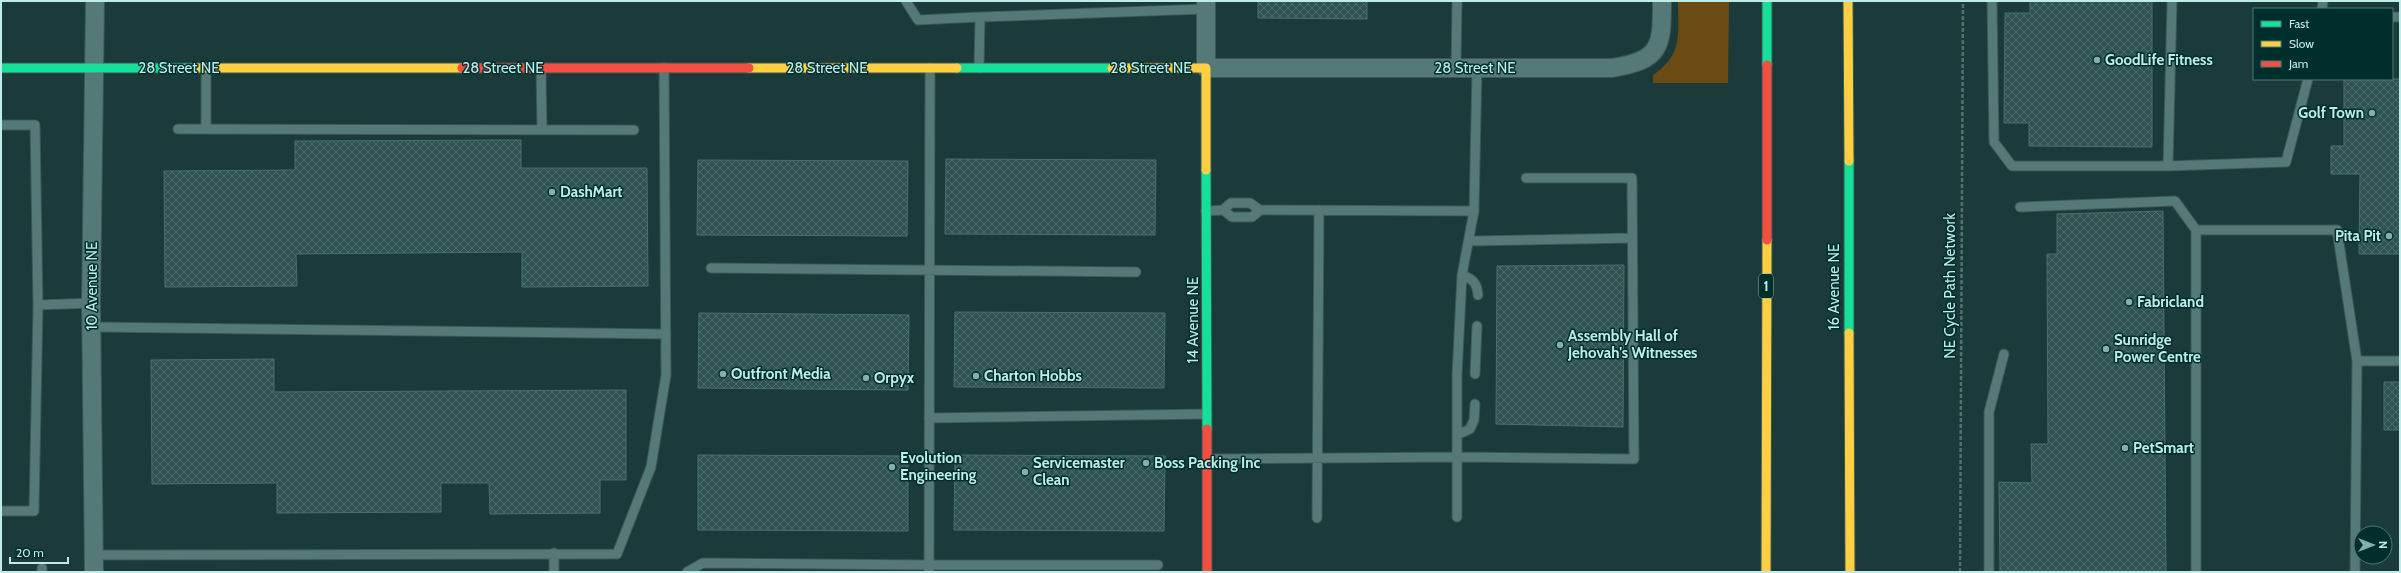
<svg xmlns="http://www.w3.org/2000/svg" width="2401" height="573" viewBox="0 0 2401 573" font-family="Cabin,sans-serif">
<defs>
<pattern id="building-cross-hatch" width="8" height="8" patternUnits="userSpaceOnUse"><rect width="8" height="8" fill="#2e5351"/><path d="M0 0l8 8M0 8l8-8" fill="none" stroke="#4a6c6a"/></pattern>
</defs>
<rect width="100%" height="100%" fill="#1a3b39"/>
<path fill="#6b4a13" d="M1678,1H1729L1728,83H1653V75C1683,55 1678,34 1678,1Z"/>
<path fill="url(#building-cross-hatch)" stroke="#4c6f6d" d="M1258,1H1367V19L1258,18Z
M2030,1H2152V147L2029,146V123H2004L2005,13H2030Z
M2344,79H2400V254H2359L2360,174H2331V146H2344Z
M521,140V168H647L648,286L522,287V252L296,254L297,286L165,287L164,171L295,170V141Z
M946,159L1156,160L1155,235L945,234Z
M698,160L908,161L907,236L697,235Z
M2163,211L2166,572H2000L1999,482L2032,483L2031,444H2048L2047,254H2057V214Z
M1624,265L1623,427L1496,424L1497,266Z
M955,312L1165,313L1164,388L954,387Z
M699,313L909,315L908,390L698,388Z
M274,359V392L626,390V480H600V513L490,514L489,483H441V512L277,513V483L152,484L151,360Z
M2384,382H2400V430H2384Z
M698,455L908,456V531L698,530Z
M955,455L1165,456L1164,531L954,530Z"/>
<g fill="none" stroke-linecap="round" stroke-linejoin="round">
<g stroke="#3c5755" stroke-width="11">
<path id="lane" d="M906,1L918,20L980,17
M1992,1L1994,142L2012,166H2168L2286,162L2308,79
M2322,9L2323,1
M2392,17H2400
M206,68V129
M541,68L542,130
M979,68L980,17L1206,9
M1456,68L1457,1
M1,125H35L38,305
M178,129L634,130
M2168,166L2172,1
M2020,207L2175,201L2196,230
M1223,210L1232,217H1252L1260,210
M1206,211L1223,210L1231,203H1250L1260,210L1474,211
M1470,241L1632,238
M711,268L1136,272
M1462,275C1473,279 1477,283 1478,295
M93,327L666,334
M1475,374L1477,326
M929,418L1207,414
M1457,435L1470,429L1474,420L1475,404
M1207,459L1457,457L1634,459L1632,178H1526
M1,511H34L38,305L91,303
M1457,517V375L1462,275L1474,211L1477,68
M1317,518L1319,210
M554,553V572
M94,555L617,554L651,467L666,375L664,68
M42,568V572
M687,572L703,563L929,565L930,68
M929,572V565H1158
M1989,572V412L2004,354
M2196,572V230H2337L2357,361
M2355,572L2357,361H2400"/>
</g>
<g stroke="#3c5755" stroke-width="20">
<path id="street" d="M1206,1V68H1612C1661,60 1662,47 1662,1
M94,572L91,303L95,1"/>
</g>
<g stroke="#3c5755" stroke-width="11">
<path id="fast" d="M1767,65V1
M1,68H198
M957,68H1112
M1849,161V333
M1206,170L1207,429"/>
</g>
<g stroke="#3c5755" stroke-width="11">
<path id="slow" d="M1848,1L1849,161
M198,68H462
M749,68H957
M1112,68H1206V170
M1849,333L1850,572
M1766,572L1767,240"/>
</g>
<g stroke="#3c5755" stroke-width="11">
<path id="jam" d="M462,68H749
M1767,240V65
M1207,429V572"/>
</g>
<path stroke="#51716f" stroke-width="2.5" stroke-dasharray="4 2" stroke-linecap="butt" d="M1960,572L1963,1"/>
<use href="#lane" stroke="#547977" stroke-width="9"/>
<use href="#street" stroke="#547977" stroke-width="18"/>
<use href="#fast" stroke="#16e098" stroke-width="9"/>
<use href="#slow" stroke="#ffcf43" stroke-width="9"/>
<use href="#jam" stroke="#f24e42" stroke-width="9"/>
</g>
<g fill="#85afab" stroke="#002e2c" stroke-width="1.5">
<circle cx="2097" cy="60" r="4"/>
<circle cx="2372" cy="113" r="4"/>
<circle cx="552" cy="192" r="4"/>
<circle cx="2389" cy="236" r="4"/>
<circle cx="2129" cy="302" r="4"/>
<circle cx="1560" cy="345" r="4"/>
<circle cx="2106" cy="349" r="4"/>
<circle cx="723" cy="374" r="4"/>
<circle cx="976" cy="376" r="4"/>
<circle cx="866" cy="378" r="4"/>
<circle cx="2125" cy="448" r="4"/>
<circle cx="1146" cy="463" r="4"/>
<circle cx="892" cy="467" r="4"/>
<circle cx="1025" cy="472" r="4"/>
</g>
<g text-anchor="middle" stroke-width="3" stroke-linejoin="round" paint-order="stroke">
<rect fill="#002e2c" stroke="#85b4b0" stroke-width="1" x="1759" y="274" width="14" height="24" rx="3"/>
<g font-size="14" font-weight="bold" fill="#beede9">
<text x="1766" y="291">1</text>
</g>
<g font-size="15" font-weight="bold" fill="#beede9" stroke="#002e2c" text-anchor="start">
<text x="2105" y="65">GoodLife Fitness</text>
<text x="2364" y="118" text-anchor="end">Golf Town</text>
<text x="560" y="197">DashMart</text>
<text x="2381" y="241" text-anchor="end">Pita Pit</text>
<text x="2137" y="307">Fabricland</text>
<text x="1568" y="341">Assembly Hall of<tspan x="1568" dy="17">Jehovah's Witnesses</tspan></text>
<text x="2114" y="345">Sunridge<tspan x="2114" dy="17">Power Centre</tspan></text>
<text x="731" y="379">Outfront Media</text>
<text x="984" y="381">Charton Hobbs</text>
<text x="874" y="383">Orpyx</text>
<text x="2133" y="453">PetSmart</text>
<text x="900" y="463">Evolution<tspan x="900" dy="17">Engineering</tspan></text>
<text x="1033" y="468">Servicemaster<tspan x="1033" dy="17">Clean</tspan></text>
<text x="1154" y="468">Boss Packing Inc</text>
</g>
<g font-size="15" fill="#beede9" stroke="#002e2c">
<text x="179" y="73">28 Street NE</text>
<text x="503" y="73">28 Street NE</text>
<text x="827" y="73">28 Street NE</text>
<text x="1151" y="73">28 Street NE</text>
<text x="1475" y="73">28 Street NE</text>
<text transform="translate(92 286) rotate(-90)" y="5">10 Avenue NE</text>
<text transform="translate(1950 286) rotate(-90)" y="5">NE Cycle Path Network</text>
<text transform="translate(1834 287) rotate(-90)" y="5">16 Avenue NE</text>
<text transform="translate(1193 320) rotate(-90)" y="5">14 Avenue NE</text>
</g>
</g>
<rect width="2401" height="573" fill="none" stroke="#beede9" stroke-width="4"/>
<rect x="2253" y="8" width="140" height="72" fill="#002e2c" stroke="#4c7a78"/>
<rect x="2261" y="21" width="20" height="6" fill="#16e098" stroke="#4c7a78"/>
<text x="2289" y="28" font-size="12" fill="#beede9">Fast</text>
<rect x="2261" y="41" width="20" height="6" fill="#ffcf43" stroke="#4c7a78"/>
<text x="2289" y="48" font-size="12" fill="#beede9">Slow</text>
<rect x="2261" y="61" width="20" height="6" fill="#f24e42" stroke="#4c7a78"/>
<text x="2289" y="68" font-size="12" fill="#beede9">Jam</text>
<g transform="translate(2373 545) rotate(90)"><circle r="19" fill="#002e2c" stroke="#4c7a78"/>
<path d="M0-3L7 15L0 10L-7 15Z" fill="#85afab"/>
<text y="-6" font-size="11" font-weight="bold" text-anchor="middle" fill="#beede9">N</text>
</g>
<path d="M10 557v6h58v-6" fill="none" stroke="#beede9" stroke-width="2"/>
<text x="16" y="557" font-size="12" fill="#beede9" stroke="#002e2c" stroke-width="3" paint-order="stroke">20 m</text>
</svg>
